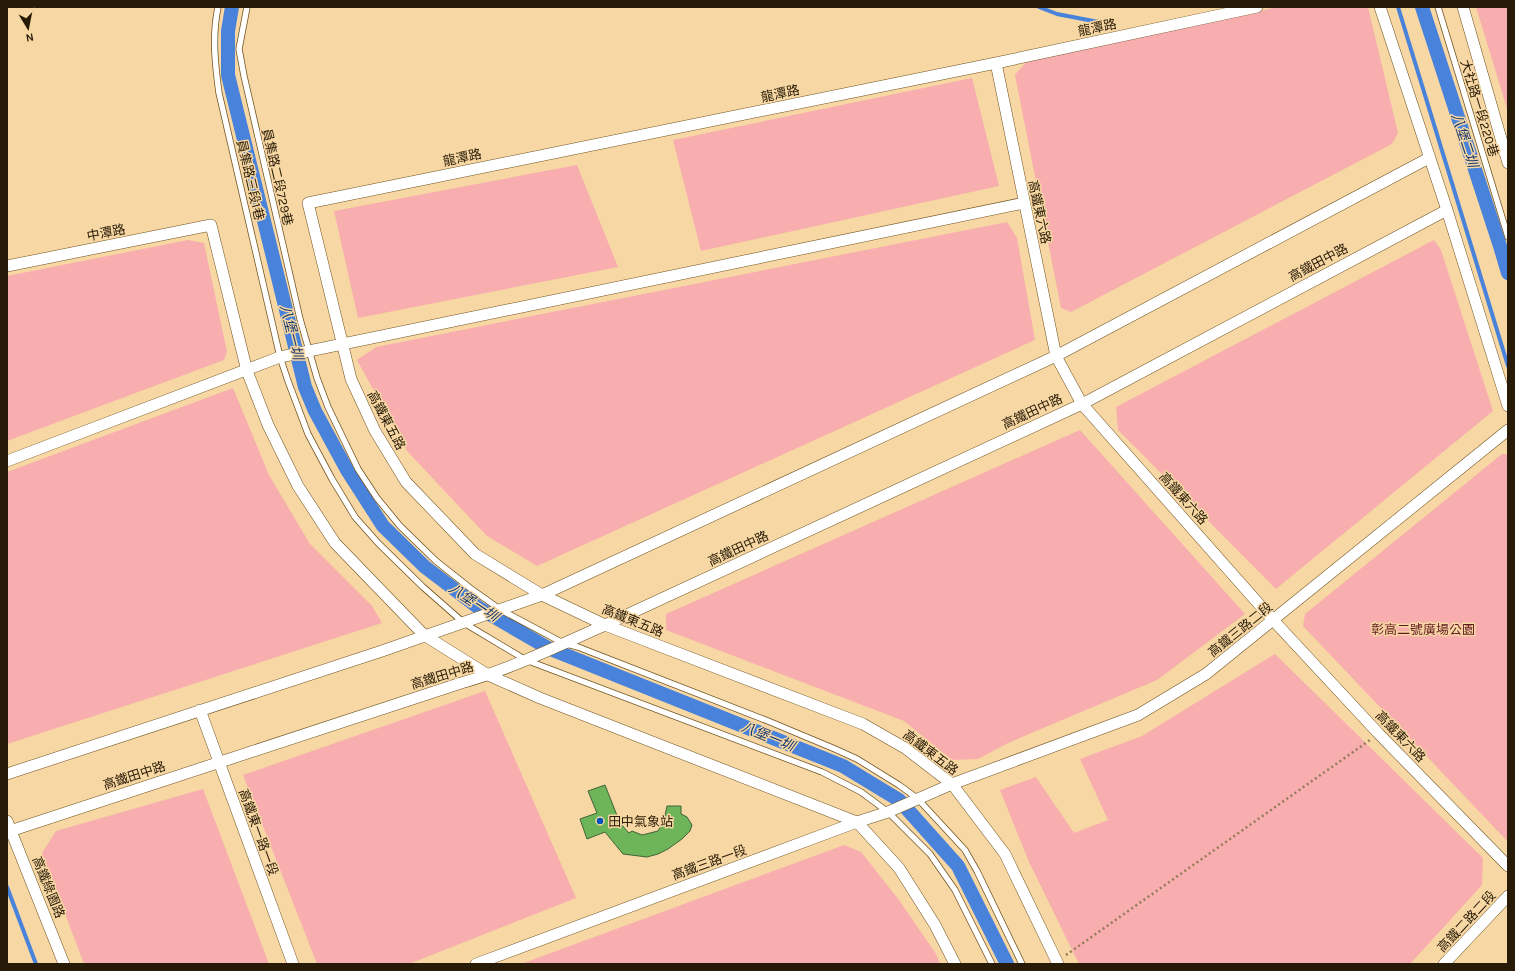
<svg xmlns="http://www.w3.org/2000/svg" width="1515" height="971" viewBox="0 0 1515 971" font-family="Karla,'Noto Sans TC',sans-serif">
<rect width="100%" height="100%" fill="#f7d7a3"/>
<path fill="#f8aeae" d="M1278,7H1368L1398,133L1392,144L1071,312L1061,308L1015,75L1026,62Z
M1476,7H1508V112Z
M972,78L999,186L701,251L673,140Z
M577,165L618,267L358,318L334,211Z
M1007,222L1017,238L1035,340L537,566L487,536L407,451L357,360L376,347Z
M188,240L204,243L227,352L224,360L7,441V276Z
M1434,240L1441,250L1493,411L1276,589L1118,430L1116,407Z
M233,388L269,475L310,544L372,606L382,623L7,744V472Z
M1080,430L1245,614L1157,680L1008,743L978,759L952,760L904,721L666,630V614Z
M1502,454H1508V842L1303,626L1305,614Z
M1275,654L1483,858L1482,885L1410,964H1079L1029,862L1000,790L1036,777L1074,833L1108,820L1080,759L1142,736Z
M485,691L576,898L409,964H317L243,775Z
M203,789L269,964H84L42,853L56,831Z
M844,845L861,852L899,900L936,954L940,964H521Z"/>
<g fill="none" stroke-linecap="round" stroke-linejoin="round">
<path stroke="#4982da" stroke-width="4" d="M1039,7L1057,14L1114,25
M1398,7L1508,366
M7,887L36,964"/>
<path stroke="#4982da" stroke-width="14" d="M232,7L228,31V75L305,387L315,411L347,470L383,526L425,567L479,608L548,648L843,766L899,800L958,866L1007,964
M1422,7L1500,246L1508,273"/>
</g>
<path fill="#6db558" stroke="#416238" d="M605,785L620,823L629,833L632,831L642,835L658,831L664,820L667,806H681V814L687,817L692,825L690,831L682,839L668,849L658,854L647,857L623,854L605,832L587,839L580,819L597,813L588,791Z"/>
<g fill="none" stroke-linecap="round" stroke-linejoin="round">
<g stroke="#6f5321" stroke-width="7">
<path id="lane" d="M218,7C212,36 215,64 219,93L280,357L288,381L308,434L332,479L355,517L378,543L423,587L464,623L526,660L822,772L861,792L888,812L930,854L955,890L992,964
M247,7L239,49L244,76L300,319L317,378L328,407L358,469L377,498L400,526L436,561L470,588L501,610L563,643L578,647L768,721L835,749L857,759L899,785L917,798L965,850L977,871L1022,964
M1438,7L1508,237"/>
</g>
<g stroke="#6f5321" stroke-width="12">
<path id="street" d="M1380,7L1447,210L1508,406
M1463,7L1508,163
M996,63L1056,356L1082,404L1273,620L1379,734L1508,866
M7,266L211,225L247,371L268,425L298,486L335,543L424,635L488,675L540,698L857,822L899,868L935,925L955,964
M7,461L280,357L1024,203
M200,710L293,964
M7,774L382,651L542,595L1056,356L1429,158
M7,821L64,964
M7,832L461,683C511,669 558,646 605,625L1082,404L1447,210
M476,964L857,822L888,812L952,784L1138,715L1206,674L1508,430
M1058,964L1005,854L952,784L905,748L863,724L605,625L542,595L475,554L406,482L375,431L351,379L308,203L996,63L1257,7
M1444,964L1508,896"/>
</g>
<path stroke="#927c57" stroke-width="2.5" stroke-dasharray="2 3" stroke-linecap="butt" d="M1066,955L1370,740"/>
<use href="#lane" stroke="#fff" stroke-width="5.5"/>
<use href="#street" stroke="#fff" stroke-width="11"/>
</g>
<circle fill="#0052bc" stroke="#f7d7a3" stroke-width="1.5" cx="600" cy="821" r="4"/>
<g text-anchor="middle" stroke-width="3" stroke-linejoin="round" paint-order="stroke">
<g font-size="13" fill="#271b07" stroke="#f7d7a3">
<text transform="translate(1097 27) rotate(-12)" y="5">龍潭路</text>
<text transform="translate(780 93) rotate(-12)" y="5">龍潭路</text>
<text transform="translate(1480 108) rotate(73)" y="5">大社路一段220巷</text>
<text transform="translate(462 157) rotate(-12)" y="5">龍潭路</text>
<text transform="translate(278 177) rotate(77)" y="5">員集路二段729巷</text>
<text transform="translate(251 180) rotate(77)" y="5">員集路三段1巷</text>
<text transform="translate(1040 212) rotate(78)" y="5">高鐵東六路</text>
<text transform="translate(106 232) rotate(-11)" y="5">中潭路</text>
<text transform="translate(1318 262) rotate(-28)" y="5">高鐵田中路</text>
<text transform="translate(1032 411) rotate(-25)" y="5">高鐵田中路</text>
<text transform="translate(387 420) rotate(62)" y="5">高鐵東五路</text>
<text transform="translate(1184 498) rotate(48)" y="5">高鐵東六路</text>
<text transform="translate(738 548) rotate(-25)" y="5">高鐵田中路</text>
<text transform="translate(633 620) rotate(22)" y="5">高鐵東五路</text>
<text transform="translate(1240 629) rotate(-39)" y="5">高鐵三路二段</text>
<text transform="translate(442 675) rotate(-17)" y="5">高鐵田中路</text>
<text transform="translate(1401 736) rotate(46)" y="5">高鐵東六路</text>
<text transform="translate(931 752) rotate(37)" y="5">高鐵東五路</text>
<text transform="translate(134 775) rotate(-18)" y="5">高鐵田中路</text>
<text transform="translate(259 832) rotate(70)" y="5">高鐵東一路一段</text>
<text transform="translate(709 862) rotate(-20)" y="5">高鐵三路一段</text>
<text transform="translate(49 887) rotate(68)" y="5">高鐵綠園路</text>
<text transform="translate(1466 921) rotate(-47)" y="5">高鐵二路二段</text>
</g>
<g font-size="13" fill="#631921" stroke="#f7d7a3">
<text x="1423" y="634">彰高二號廣場公園</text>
</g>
<g font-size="13" fill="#271b07" stroke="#f7d7a3" text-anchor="start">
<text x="608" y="826">田中氣象站</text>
</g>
<g font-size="14" font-style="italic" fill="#143971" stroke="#f7d7a3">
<text transform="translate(1465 140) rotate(72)" y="5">八堡二圳</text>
<text transform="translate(292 332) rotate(76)" y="5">八堡一圳</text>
<text transform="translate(474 602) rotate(34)" y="5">八堡一圳</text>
<text transform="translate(768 736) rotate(22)" y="5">八堡一圳</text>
</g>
</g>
<rect width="1515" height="971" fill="none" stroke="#271b07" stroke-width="16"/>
<g transform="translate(28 28) rotate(170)" stroke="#f7d7a3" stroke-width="3" paint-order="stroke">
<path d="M0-3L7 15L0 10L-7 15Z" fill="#271b07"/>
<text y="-6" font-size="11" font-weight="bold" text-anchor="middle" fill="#271b07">N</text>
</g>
</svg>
